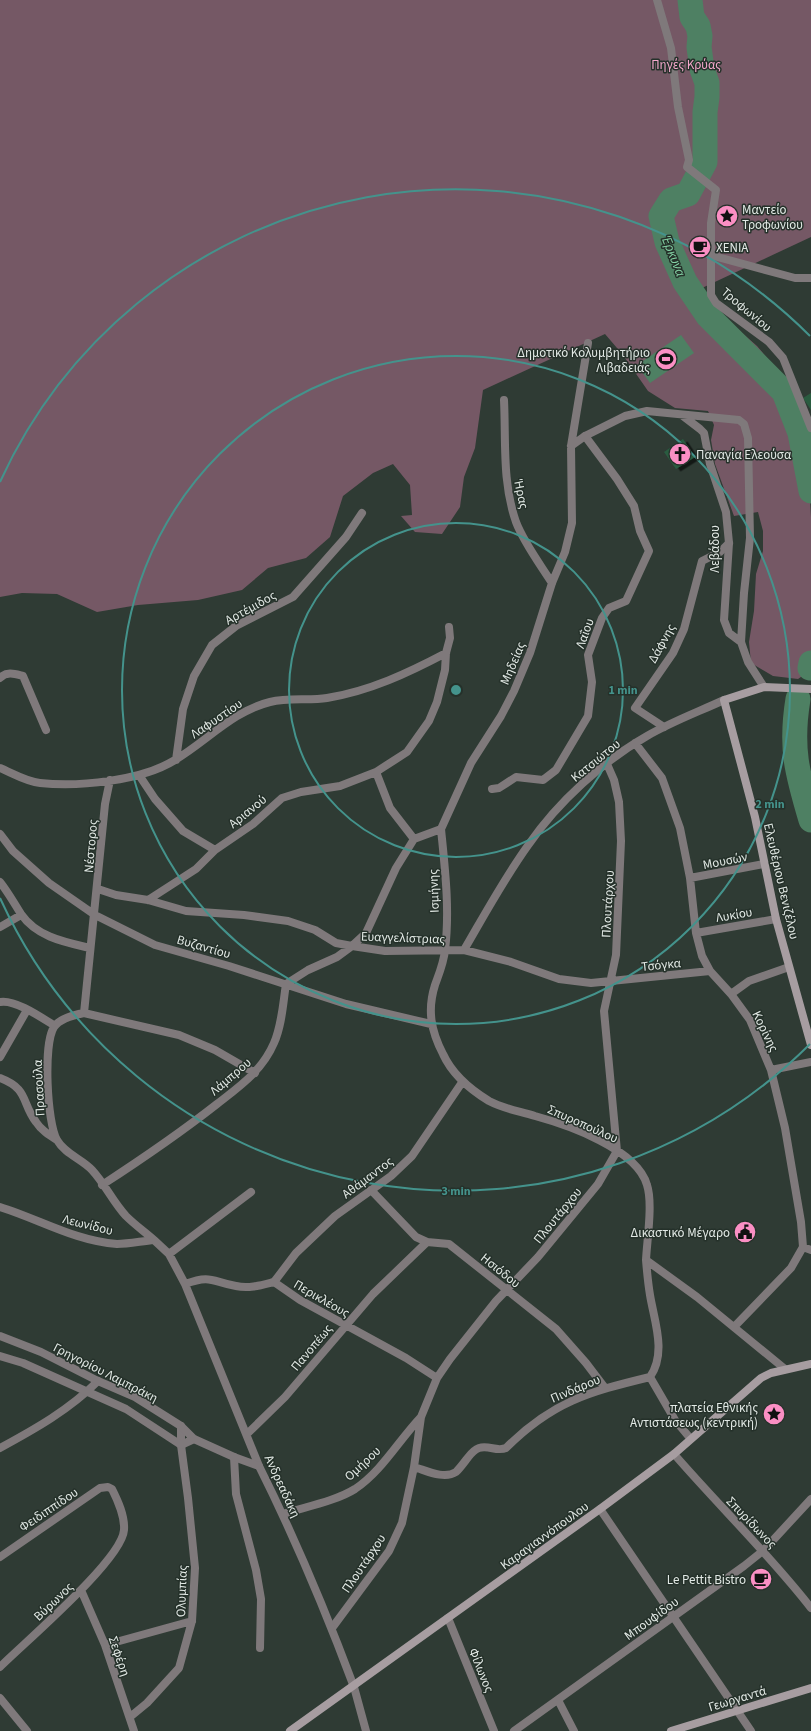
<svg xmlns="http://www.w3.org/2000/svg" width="811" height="1731" viewBox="0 0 811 1731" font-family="'Source Sans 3',sans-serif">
<defs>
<filter id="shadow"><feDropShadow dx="4.5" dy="2.5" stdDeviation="0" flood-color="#0009"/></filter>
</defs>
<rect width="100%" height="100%" fill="#2f3b34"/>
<path fill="#755865" d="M0,0H811V237L702,288L709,304L757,346L778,371L802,425L807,447L811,517V670L798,679L773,676L751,663L749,642L754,611L756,574L763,551V531L758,512L734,516L715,464L711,440L714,425L708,411L675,408L648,391L623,355L605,334L483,390L475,448L464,477L460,507L442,534L415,532L401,516L412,515L410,485L393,464L373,473L343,496L330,537L306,558L268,568L242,590L198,600L138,605L97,612L57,594L22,593L0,597Z"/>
<path fill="#4e8063" d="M681,335L694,353L650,383L637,365Z"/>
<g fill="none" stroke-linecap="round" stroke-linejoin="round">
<path stroke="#4e8063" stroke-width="25" d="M690,0L692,17L698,26L700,36L699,47L702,69L707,83V97L705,112V162L688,194L671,200L661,216L667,242L685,282L708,316L784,392L800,433L811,491
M810,668L811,663
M798,699C790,748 797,773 811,820"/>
</g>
<path fill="#2a5c41" filter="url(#shadow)" d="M811,393V410L803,398Z
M683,439L695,457L676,469L664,452Z"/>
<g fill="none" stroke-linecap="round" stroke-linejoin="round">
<path stroke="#7f797b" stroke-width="8" d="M657,0L671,48L678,107L689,160L687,167L716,190L711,223V295L716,303L769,342L783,358L811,428
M664,727L635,708L673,653L684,629L702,561L720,552L729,543
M492,789L499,788L516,777L543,780L556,770L588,716L592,682L588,655L602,618L609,608L626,601L649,551L640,531L634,506L617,479L585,436
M600,1509L751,1731
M558,1700L574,1731
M514,1731L744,1566L764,1550L811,1499"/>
<path stroke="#7f797b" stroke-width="8" d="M710,255L795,278H811
M504,400C506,441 502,482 516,522C524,543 540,564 552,583
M683,416L700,429L704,433L710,464L726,512L729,543L724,620L729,633L741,642
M571,446L585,436L625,416L647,411L739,420L744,424L748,438L750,538L744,593L741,642L748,662L764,687
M0,678C7,671 15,674 23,676L46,730
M635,743L662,778L680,828L690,878L696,933L702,956L710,971L731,994L750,1020L771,1070L785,1128L801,1222L803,1247L791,1268L734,1327
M176,760L183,709L194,676L212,645L236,626L293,597L346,537L362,513
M0,768C12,773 27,782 40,783C79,787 141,781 175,760C207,741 233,711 270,702C289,697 309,701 327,698C370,691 408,673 446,653
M139,775L155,799L183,831L215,850
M110,780L105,804L84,1013C74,1015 60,1018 54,1027C43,1044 47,1123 57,1140C65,1154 82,1159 92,1170C105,1184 113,1202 126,1216C135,1225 145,1232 154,1240
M441,829C445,869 450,910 445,950C444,962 439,974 435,985C427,1010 431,1031 443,1054C452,1074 471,1090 489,1101C504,1109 519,1111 535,1116C568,1125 637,1149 647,1185C653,1203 647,1240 646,1260L697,1297L785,1369
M0,834L13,851L49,883L95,915L155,945L229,966L346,1004L431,1024
M414,839L390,808L376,772L407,752L429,721L437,702L445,670L446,653L450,638L449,627
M690,878L764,864
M0,882C8,892 14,903 21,914C37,937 64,942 90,948
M98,889L116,895L148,900L186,911L244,915L288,921L315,930L336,943L352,946L385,951L464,950L511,962L559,979L591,983L710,971
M148,900L196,869L215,850L253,824L282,798L301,792L340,786L376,772
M0,927L21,915
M696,933L776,919
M464,950C485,914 505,877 529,844C558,802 603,761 647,736C671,722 698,712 724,700
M731,994L749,981L789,967
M0,1002C15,999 42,1018 55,1026
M84,1013L179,1035L215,1050L255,1073
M0,1057L27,1010
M771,1070L811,1062
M0,1078C29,1089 21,1102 36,1122C41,1130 49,1135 57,1140
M102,1185C142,1159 180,1133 217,1104C240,1086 262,1071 274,1043C282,1025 283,1003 286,984L308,970L337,957L352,946L366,933L396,868L414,839L441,829L471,763L501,716L514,691L530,653L552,583L565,552L572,523L571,446L588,343
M371,1190L416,1237L427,1242L449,1244L556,1329L586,1363L605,1388
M0,1207C39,1219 75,1241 117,1244C129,1244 142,1241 154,1240L169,1254L185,1284L259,1466
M803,1247L811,1250
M169,1254L251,1192
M646,1260C647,1272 648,1283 650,1295C654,1320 667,1353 650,1377
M274,1282L296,1253L335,1216L391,1176L412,1156L463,1081
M185,1284C212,1274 212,1282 236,1286C249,1289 262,1285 274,1282L300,1300L406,1358L437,1378
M247,1434L285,1397L373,1294L427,1242
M0,1448C35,1429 69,1410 98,1381
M234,1457L236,1494L256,1570L261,1599L260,1648
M414,1467C425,1470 444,1480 456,1472C459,1469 463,1464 466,1460C470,1455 473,1450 479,1448C489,1445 497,1452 506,1448C552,1402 588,1392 650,1377L675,1420L690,1438
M283,1514C305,1507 336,1501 355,1489C382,1471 399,1440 421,1417
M0,1557L100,1488L108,1487L112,1489C118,1501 125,1516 124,1530C122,1560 24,1643 0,1667
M81,1590L105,1645L134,1731
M332,1628L389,1551L402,1523L414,1467L421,1417L437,1378L450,1359L496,1301L538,1257L598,1184L617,1151L604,1011L616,955L621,841L619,802L614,780L607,764
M105,1645L192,1621
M354,1687L366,1731
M0,1698L27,1731
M130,1717L147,1703L179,1668L192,1621L195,1568L188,1498L181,1445V1426"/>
<path stroke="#7f797b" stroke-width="8" d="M0,1336L41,1352L98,1381L135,1397L181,1426L194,1439L234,1457L259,1466C295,1538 326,1612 354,1687
M0,1356L23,1363L126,1409L181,1445L194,1439
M674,1454C719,1506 769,1554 811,1608
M448,1618L494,1731"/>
<path stroke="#a79da1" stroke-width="8" d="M811,689L764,687L724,700L755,817L776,919L811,1045
M290,1731L600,1509L674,1454L761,1378L771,1373L811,1364
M671,1731L811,1688"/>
</g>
<g fill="none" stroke="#44938c" stroke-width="2">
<circle cx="456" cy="690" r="167"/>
<circle cx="456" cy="690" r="334"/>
<path d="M810 1044A501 501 0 0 1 0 898M0 482A501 501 0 0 1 810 336"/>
</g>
<defs>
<g id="sight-disc" transform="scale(1.15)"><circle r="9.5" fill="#fb8fc4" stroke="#25312a"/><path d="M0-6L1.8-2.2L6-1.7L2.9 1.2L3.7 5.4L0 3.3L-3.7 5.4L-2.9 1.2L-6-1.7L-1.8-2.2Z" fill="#111"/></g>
<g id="cafe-disc" transform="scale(1.15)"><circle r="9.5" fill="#fb8fc4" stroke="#25312a"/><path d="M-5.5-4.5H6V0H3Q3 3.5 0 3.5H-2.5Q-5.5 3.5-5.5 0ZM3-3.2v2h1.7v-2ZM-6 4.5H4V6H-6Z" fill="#111"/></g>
<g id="stadium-disc" transform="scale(1.15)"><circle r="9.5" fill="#fb8fc4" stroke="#25312a"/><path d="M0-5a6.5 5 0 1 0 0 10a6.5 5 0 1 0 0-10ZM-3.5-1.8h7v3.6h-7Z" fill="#111"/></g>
<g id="church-disc" transform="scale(1.15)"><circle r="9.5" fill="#fb8fc4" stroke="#25312a"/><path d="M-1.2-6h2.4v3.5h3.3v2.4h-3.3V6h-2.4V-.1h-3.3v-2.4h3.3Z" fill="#111"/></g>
<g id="civic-disc" transform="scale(1.15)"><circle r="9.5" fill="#fb8fc4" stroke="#25312a"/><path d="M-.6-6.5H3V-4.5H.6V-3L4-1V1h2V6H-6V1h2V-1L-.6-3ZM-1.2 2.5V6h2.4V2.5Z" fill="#111"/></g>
</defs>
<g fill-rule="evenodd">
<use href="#sight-disc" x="727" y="216"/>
<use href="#cafe-disc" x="700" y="247"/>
<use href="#stadium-disc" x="666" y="359"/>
<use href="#church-disc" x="680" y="454"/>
<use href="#civic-disc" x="745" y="1232"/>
<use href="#sight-disc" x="774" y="1414"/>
<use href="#cafe-disc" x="761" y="1579"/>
</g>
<g text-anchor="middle" stroke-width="3" stroke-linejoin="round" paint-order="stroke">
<g font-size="13" fill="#f5a8cc" stroke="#25312a">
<text x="686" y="69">Πηγές Κρύας</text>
</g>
<g font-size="13" fill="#e2e9e5" stroke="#25312a" text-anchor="end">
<text x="742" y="214" text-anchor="start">Μαντείο<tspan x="742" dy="15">Τροφωνίου</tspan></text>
<text x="716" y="252" text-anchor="start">XENIA</text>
<text x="650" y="357">Δημοτικό Κολυμβητήριο<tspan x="650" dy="15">Λιβαδειάς</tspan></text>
<text x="696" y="459" text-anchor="start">Παναγία Ελεούσα</text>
<text x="730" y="1237">Δικαστικό Μέγαρο</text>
<text x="758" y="1412">πλατεία Εθνικής<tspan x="758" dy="15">Αντιστάσεως (κεντρική)</tspan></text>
<text x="746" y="1584">Le Pettit Bistro</text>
</g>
<g font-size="13" fill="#e2e9e5" stroke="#25312a">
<text transform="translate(747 309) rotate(40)" y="5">Τροφωνίου</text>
<text transform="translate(522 494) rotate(78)" y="5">Ήρας</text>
<text transform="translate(714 549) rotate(-90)" y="5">Λεβάδου</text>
<text transform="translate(250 607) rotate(-29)" y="5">Αρτέμιδος</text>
<text transform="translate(584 633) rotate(-70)" y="5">Λαΐου</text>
<text transform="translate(661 643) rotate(-61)" y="5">Δάφνης</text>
<text transform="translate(512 663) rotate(-67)" y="5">Μηδείας</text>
<text transform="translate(216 718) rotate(-34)" y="5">Λαφυστίου</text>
<text transform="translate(595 760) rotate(-39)" y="5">Κατσιώτου</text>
<text transform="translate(247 811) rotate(-39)" y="5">Αριανού</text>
<text transform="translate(90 846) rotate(-85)" y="5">Νέστορος</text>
<text transform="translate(725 860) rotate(-11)" y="5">Μουσών</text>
<text transform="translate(782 881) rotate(77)" y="5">Ελευθέριου Βενιζέλου</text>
<text transform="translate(433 891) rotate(-92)" y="5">Ισμήνης</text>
<text transform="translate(607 904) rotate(-87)" y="5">Πλουτάρχου</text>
<text transform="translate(734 914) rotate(-10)" y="5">Λυκίου</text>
<text transform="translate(403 937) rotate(2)" y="5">Ευαγγελίστριας</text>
<text transform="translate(204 946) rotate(16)" y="5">Βυζαντίου</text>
<text transform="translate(661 964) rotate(-6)" y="5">Τσόγκα</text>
<text transform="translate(766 1031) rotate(64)" y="5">Κορίνης</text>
<text transform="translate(230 1076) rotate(-41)" y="5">Λάμπρου</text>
<text transform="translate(38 1088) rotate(-93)" y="5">Πρασούλα</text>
<text transform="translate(583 1123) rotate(24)" y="5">Σπυροπούλου</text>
<text transform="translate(367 1177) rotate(-37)" y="5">Αθάμαντος</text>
<text transform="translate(557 1215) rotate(-51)" y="5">Πλουτάρχου</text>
<text transform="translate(88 1224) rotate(14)" y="5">Λεωνίδου</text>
<text transform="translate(501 1270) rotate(39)" y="5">Ησιόδου</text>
<text transform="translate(322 1298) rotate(30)" y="5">Περικλέους</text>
<text transform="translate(311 1347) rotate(-50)" y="5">Πανοπέως</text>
<text transform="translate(106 1372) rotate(27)" y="5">Γρηγορίου Λαμπράκη</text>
<text transform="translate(575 1388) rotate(-23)" y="5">Πινδάρου</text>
<text transform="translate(362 1463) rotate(-43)" y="5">Ομήρου</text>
<text transform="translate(283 1486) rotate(65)" y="5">Ανδρεαδάκη</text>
<text transform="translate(48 1509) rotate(-34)" y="5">Φειδιππίδου</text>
<text transform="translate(752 1522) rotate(46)" y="5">Σπυρίδωνος</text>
<text transform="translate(544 1535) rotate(-36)" y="5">Καραγιαννόπουλου</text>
<text transform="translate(363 1563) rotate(-56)" y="5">Πλουτάρχου</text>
<text transform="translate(181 1591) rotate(-88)" y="5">Ολυμπίας</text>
<text transform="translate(53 1601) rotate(-44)" y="5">Βύρωνος</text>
<text transform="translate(651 1618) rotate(-36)" y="5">Μπουφίδου</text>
<text transform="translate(120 1656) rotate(71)" y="5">Σεφέρη</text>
<text transform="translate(482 1670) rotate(68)" y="5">Φίλωνος</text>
<text transform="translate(737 1698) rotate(-17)" y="5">Γεωργαντά</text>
</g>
<g font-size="14" font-style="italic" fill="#84d2a5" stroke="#25312a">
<text transform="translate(674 256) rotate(68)" y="5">Έρκυνα</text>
</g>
</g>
<circle cx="456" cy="690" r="6" fill="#44938c" stroke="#25312a" stroke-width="2"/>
<g font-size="12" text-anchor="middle" font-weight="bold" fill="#44938c" stroke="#25312a" stroke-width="3" stroke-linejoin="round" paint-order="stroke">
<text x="623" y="694">1 min</text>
<text x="770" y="808">2 min</text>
<text x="456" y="1195">3 min</text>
</g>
</svg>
